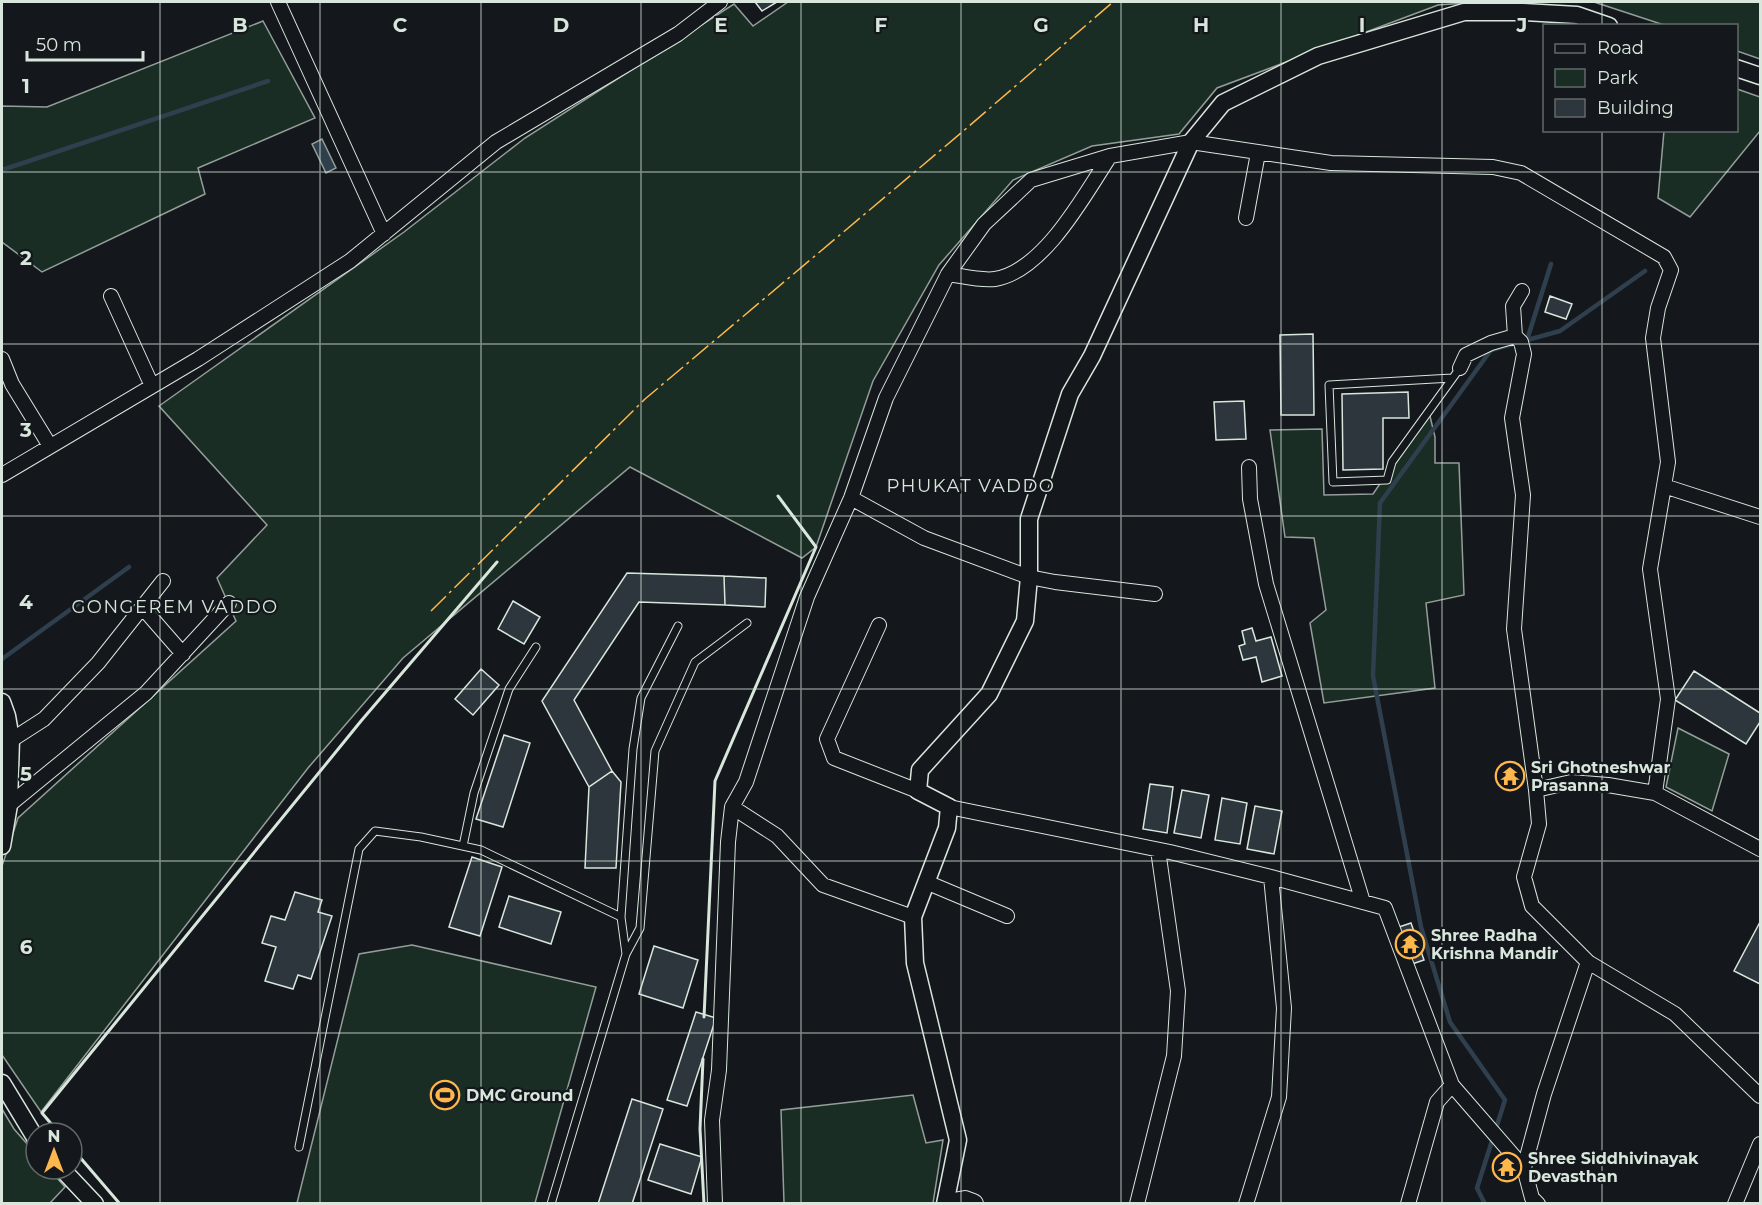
<svg xmlns="http://www.w3.org/2000/svg" width="1762" height="1205" viewBox="0 0 1762 1205" font-family="Montserrat,sans-serif">
<rect width="100%" height="100%" fill="#14181c"/>
<path fill="#1a2d24" stroke="#939e99" stroke-width="1.5" d="M788,2H1479L1438,5L1217,88L1179,134L1092,146L1013,180L939,265L873,381L816,547L802,558L630,467L403,658L308,768L41,1112L2,1055V866L18,818L236,621L217,578L267,525L159,406L404,232L525,138L734,4L753,26Z
M1594,2H1760V59L1737,51L1736,26L1664,25Z
M263,21L315,118L198,168L205,194L42,272L2,242V106L47,107Z
M1737,89L1760,97V131L1690,217L1658,198L1664,131L1736,130Z
M1429,412L1435,437V463H1459L1464,595L1426,603L1435,688L1324,703L1310,623L1326,610L1314,538L1285,537L1270,430L1322,429L1324,495L1373,494Z
M1678,728L1729,754L1712,811L1666,787Z
M412,945L596,987L535,1203H297L359,954Z
M913,1095L926,1143L943,1140L933,1203H784L781,1110Z
M2,1109L14,1129L36,1154V1169H49L65,1187L50,1203H2Z"/>
<path fill="#2f3f4d" stroke="#939e99" stroke-width="1.5" d="M322,139L336,168L326,173L312,144Z"/>
<g fill="none" stroke-linecap="round" stroke-linejoin="round">
<path stroke="#2f3f4d" stroke-width="4.5" d="M2,170L268,81
M1527,340L1551,264
M2,659L129,567
M1485,1204L1477,1188L1505,1100L1450,1022L1421,927L1373,676L1380,503L1491,350L1560,331L1645,271"/>
</g>
<path fill="#2c363c" stroke="#d8e6dc" stroke-width="1.5" d="M755,2H777L762,11Z
M1550,296L1572,304L1566,319L1545,312Z
M1313,334L1314,415H1281L1280,335Z
M1408,392L1409,418H1383V469L1343,470L1342,394Z
M1244,401L1246,439L1216,440L1214,402Z
M627,573L724,576L725,605L639,602L574,700L612,771L589,787L542,701Z
M724,576L766,578L765,607L725,605Z
M513,601L540,617L524,644L498,629Z
M1252,628L1256,641L1271,637L1282,676L1262,682L1256,657L1243,660L1239,646L1245,644L1242,631Z
M481,669L499,685L473,715L455,699Z
M1694,671L1760,713V722L1746,744L1675,700Z
M504,735L530,743L503,827L476,819Z
M612,771L621,782L616,868H585L589,787Z
M1150,784L1173,787L1167,833L1143,829Z
M1182,790L1209,795L1201,838L1174,833Z
M1222,798L1247,803L1240,844L1215,840Z
M1255,806L1282,811L1274,854L1247,849Z
M472,857L502,867L480,936L449,927Z
M295,892L322,900L318,912L332,916L311,979L298,975L293,989L265,981L276,947L262,943L271,916L285,920Z
M509,896L561,912L551,944L499,927Z
M1760,922V984L1734,971Z
M1411,923L1424,960L1409,965L1396,928Z
M654,946L698,960L683,1008L639,994Z
M696,1012L716,1018L687,1106L667,1100Z
M632,1099L663,1109L632,1204H598Z
M660,1144L702,1157L691,1194L648,1180Z"/>
<g fill="none" stroke-linecap="round" stroke-linejoin="round">
<g stroke="#d8e6dc" stroke-width="9">
<path id="service" d="M1452,378L1329,385L1333,482L1387,480L1392,462L1460,368
M463,846L474,793L509,689L536,647
M626,954L640,928L655,751L695,662L747,623
M299,1147L359,849L375,831L421,837L481,850L621,917
M551,1204L626,954L621,917L633,749L641,698L678,626"/>
</g>
<g stroke="#d8e6dc" stroke-width="16">
<path id="minor" d="M278,2L384,234
M1246,218L1258,153
M948,274C962,276 981,281 995,279C1044,271 1085,194 1110,156
M111,296L152,386
M1515,336L1513,306L1522,291
M2,359L12,384L50,446
M1460,368L1466,355L1491,343L1515,336L1521,342L1524,354L1512,418L1523,495L1514,629L1536,790
M1249,467L1250,499L1266,584L1363,902
M2,475L198,359L350,261L496,142L678,34L720,2
M1664,486L1760,517
M851,498L924,538L1029,577L1055,582L1155,594
M142,607L183,654
M879,625L827,739L834,758L918,791
M2,746L44,719L98,663L163,581
M1655,793L1760,849
M9,805L146,693L229,603
M949,807L1170,852L1271,877L1385,908L1452,1085L1524,1168
M926,882L1007,916
M913,917L823,885L777,836L732,807L746,782L807,597L851,498L886,398L948,274L984,224L1031,180L1110,156L1191,142L1331,163L1493,167L1521,173L1664,257L1671,270L1658,308L1653,338L1668,462L1650,569L1668,699L1655,793L1608,785L1571,782L1536,790L1539,824L1524,877L1532,906L1588,962L1675,1014L1760,1096
M715,1204L712,1120L719,1070L728,842L732,807
M1137,1204L1174,1056L1178,991L1158,850
M1246,1204L1279,1097L1284,1008L1271,877
M1408,1204L1437,1102L1452,1085
M1538,1204L1532,1198L1524,1168L1544,1094L1588,962
M1735,1204L1760,1144"/>
</g>
<g stroke="#d8e6dc" stroke-width="19">
<path id="tertiary" d="M1736,68L1760,76
M2,702L7,716L11,739L9,805L2,846
M2,1083L36,1139
M62,1169L95,1204
M945,1204L958,1140L915,963L913,917L947,828L949,807L918,791L920,770L989,694L1025,621L1029,577V519L1070,394L1092,356L1191,142L1223,103L1318,56L1464,12H1523L1577,15L1609,26"/>
</g>
<g stroke="#d8e6dc" stroke-width="22">
<path id="secondary" d="M948,1204L965,1201L973,1204"/>
</g>
<use href="#service" stroke="#14181c" stroke-width="7"/>
<use href="#minor" stroke="#14181c" stroke-width="14"/>
<use href="#tertiary" stroke="#14181c" stroke-width="16"/>
<use href="#secondary" stroke="#14181c" stroke-width="20"/>
<path stroke="#d8e6dc" stroke-width="3" d="M704,1017L715,781L816,547L778,496
M703,1059L700,1129L704,1204
M59,1133L42,1113L361,721L497,562
M72,1148L120,1204"/>
<path stroke="#ffb74d" stroke-width="1.5" stroke-dasharray="21 4.5 3 4.5" stroke-linecap="butt" d="M431,611L645,399L961,133L1113,2"/>
</g>
<path fill="none" stroke="#d8e6dc" stroke-width="1.5" stroke-opacity="0.55" d="M160,2V1204M320,2V1204M481,2V1204M641,2V1204M801,2V1204M961,2V1204M1121,2V1204M1281,2V1204M1442,2V1204M1602,2V26M1602,130V1204M2,172H1760M2,344H1760M2,516H1760M2,689H1760M2,861H1760M2,1033H1760"/>
<defs>
<g id="temple-ring" transform="scale(1.5)"><circle r="9.5" fill="#14181c" stroke="#ffb74d" stroke-width="1.5"/><path d="M0-6L5-2H3V0L6.5 2.5H4V6H1.5V3h-3V6H-4V2.5H-6.5L-3 0V-2H-5Z" fill="#ffb74d"/></g>
<g id="stadium-ring" transform="scale(1.5)"><circle r="9.5" fill="#14181c" stroke="#ffb74d" stroke-width="1.5"/><path d="M0-5a6.5 5 0 1 0 0 10a6.5 5 0 1 0 0-10ZM-3.5-1.8h7v3.6h-7Z" fill="#ffb74d"/></g>
</defs>
<g fill-rule="evenodd">
<use href="#temple-ring" x="1510" y="776"/>
<use href="#temple-ring" x="1410" y="944"/>
<use href="#stadium-ring" x="445" y="1095"/>
<use href="#temple-ring" x="1507" y="1167"/>
</g>
<g text-anchor="middle" stroke-width="4.5" stroke-linejoin="round" paint-order="stroke">
<g font-size="16" font-weight="bold" fill="#d8e6dc" stroke="#14181c" text-anchor="start">
<text x="1531" y="773">Sri Ghotneshwar<tspan x="1531" dy="18">Prasanna</tspan></text>
<text x="1431" y="941">Shree Radha<tspan x="1431" dy="18">Krishna Mandir</tspan></text>
<text x="466" y="1101">DMC Ground</text>
<text x="1528" y="1164">Shree Siddhivinayak<tspan x="1528" dy="18">Devasthan</tspan></text>
</g>
<g font-size="18" letter-spacing="1.5" fill="#d8e6dc" stroke="#14181c">
<text x="971" y="492">PHUKAT VADDO</text>
<text x="175" y="613">GONGEREM VADDO</text>
</g>
</g>
<g font-size="20" text-anchor="middle" font-weight="bold" fill="#d8e6dc" stroke="#14181c" stroke-width="4.5" stroke-linejoin="round" paint-order="stroke">
<text x="240" y="32">B</text>
<text x="400" y="32">C</text>
<text x="561" y="32">D</text>
<text x="721" y="32">E</text>
<text x="881" y="32">F</text>
<text x="1041" y="32">G</text>
<text x="1201" y="32">H</text>
<text x="1362" y="32">I</text>
<text x="1522" y="32">J</text>
<text x="26" y="93">1</text>
<text x="26" y="265">2</text>
<text x="26" y="437">3</text>
<text x="26" y="609">4</text>
<text x="26" y="781">5</text>
<text x="26" y="954">6</text>
</g>
<rect width="1762" height="1205" fill="none" stroke="#d8e6dc" stroke-width="6"/>
<rect x="1543" y="24" width="195" height="108" fill="#14181c" stroke="#626a69" stroke-width="1.5"/>
<rect x="1555" y="44" width="30" height="9" fill="#14181c" stroke="#626a69" stroke-width="1.5"/>
<text x="1597" y="54" font-size="18" fill="#d8e6dc">Road</text>
<rect x="1555" y="69" width="30" height="18" fill="#1a2d24" stroke="#626a69" stroke-width="1.5"/>
<text x="1597" y="84" font-size="18" fill="#d8e6dc">Park</text>
<rect x="1555" y="99" width="30" height="18" fill="#2c363c" stroke="#626a69" stroke-width="1.5"/>
<text x="1597" y="114" font-size="18" fill="#d8e6dc">Building</text>
<g transform="translate(54 1151)"><circle r="28" fill="#14181c" stroke="#626a69" stroke-width="1.5"/>
<path d="M0-4.5L10 22L0 15L-10 22Z" fill="#ffb74d"/>
<text y="-9" font-size="16" font-weight="bold" text-anchor="middle" fill="#d8e6dc">N</text>
</g>
<path d="M27 51v9h116v-9" fill="none" stroke="#d8e6dc" stroke-width="3"/>
<text x="36" y="51" font-size="18" fill="#d8e6dc" stroke="#14181c" stroke-width="4.5" paint-order="stroke">50 m</text>
</svg>
